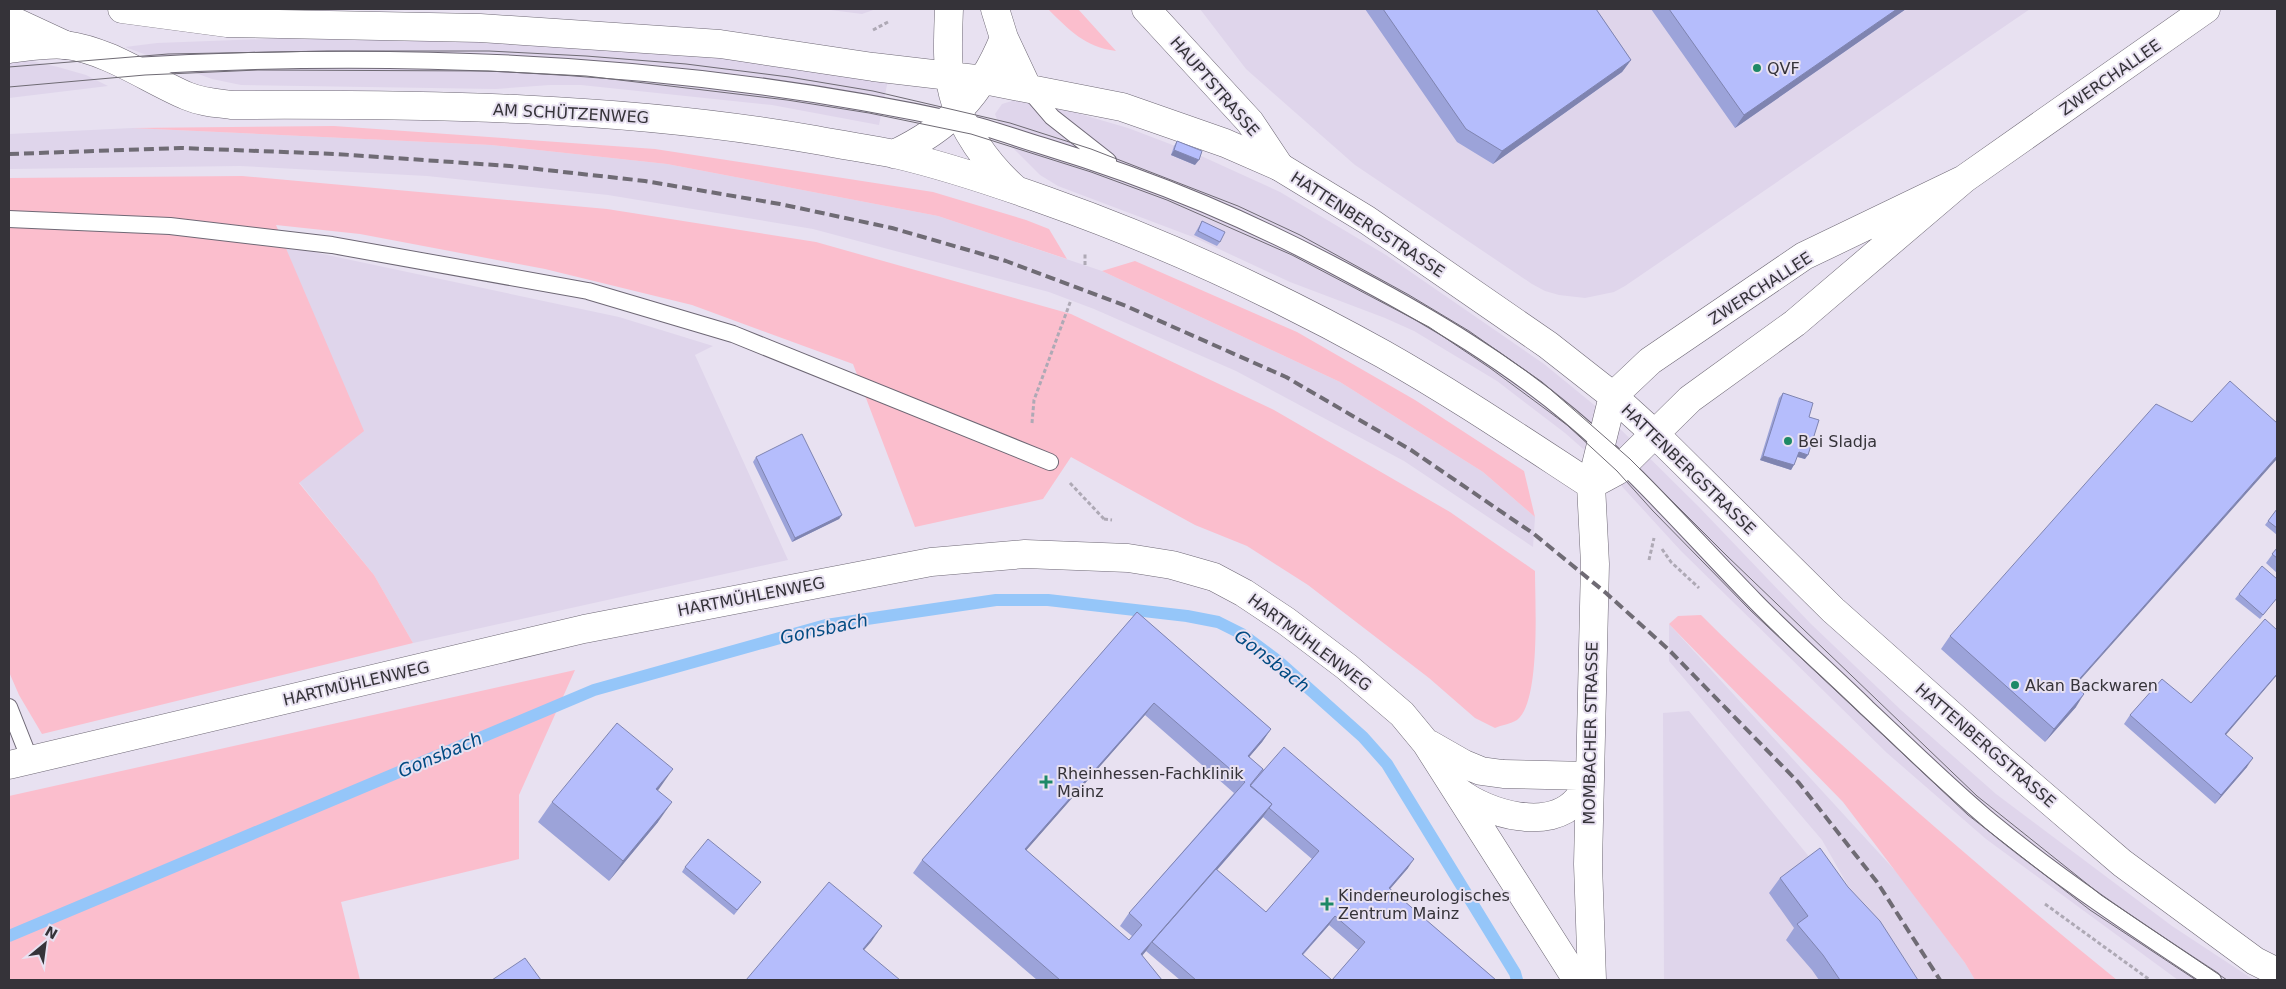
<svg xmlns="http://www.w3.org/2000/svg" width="2286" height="989" viewBox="0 0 2286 989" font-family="'DejaVu Sans',sans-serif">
<rect width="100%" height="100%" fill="#e8e1f1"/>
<path fill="#dfd5eb" d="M823,9H876L862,14Z
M1200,9H2030L1625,286L1614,292L1585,298L1559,295L1545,291L1532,284L1355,165L1246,69Z
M347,36L616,44L888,80L879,125L772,105L581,85H550L496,89L241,85L212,79L125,47L157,43Z
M9,60L31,61L58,67L86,75L108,86L9,98Z
M1015,100L1066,110L1128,128L1199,155L1280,192L1386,255L1544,364L1604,413L1699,507L1810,623L1901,710L1996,794L2172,926L2254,980H2178L1986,839L1887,753L1681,551L1606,469L1565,433L1497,381L1414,331L1385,318L1290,282L1193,237L1058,186L1040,175L1013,148L1001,130L995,114L1002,104Z
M132,128L491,145L667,164L938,216L1102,271L1340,382L1483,472L1535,517L1533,547L1404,461L1236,371L1094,309L1049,292L813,229L608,195L427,176L240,166L9,169V134Z
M285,246L619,317L713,346L695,355L788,560L413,643L374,575L299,482Z
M1669,624L1901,877L1965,963L1975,980H1664L1663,713L1689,711L1881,944L1822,840L1669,661Z"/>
<path fill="#fbbecd" d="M1048,9H1078L1116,51C1085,47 1069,30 1048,9Z
M334,126L655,149L933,192L1026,220L1049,229L1067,259L938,216L667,164L491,145L132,128Z
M242,176L607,209L816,242L1071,314L1274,410L1450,512L1535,571C1535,601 1541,702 1517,720C1511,724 1501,725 1495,728L1475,718L1429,678L1308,585L1247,546L1195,525L1071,457L1043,499L915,527L853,364L692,305L545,269L360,234L276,225L364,431L299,483L374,575L413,643L42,734L19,695L9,672V178Z
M1135,261L1297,332L1415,400L1524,471L1535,517L1483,472L1340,382L1102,271Z
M1701,615C1746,660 1793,702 1841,744C1931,825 2023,904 2117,980H1975L1965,963L1843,802L1669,624L1678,616Z
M575,670L519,795V859L341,902L360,980H9V796Z"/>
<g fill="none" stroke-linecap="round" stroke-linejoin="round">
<path stroke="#95c6f9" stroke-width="12" d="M9,936L594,690L826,625L996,600H1048L1187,616L1218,622L1242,634L1278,661L1363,737L1387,764L1515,973L1517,980"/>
<g stroke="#6e6875" stroke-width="18">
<path id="lane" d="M133,66C412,50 690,62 963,122C990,128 1016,138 1043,146C1158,181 1255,222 1361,280C1434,319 1506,362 1570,416C1637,472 1694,539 1755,601C1791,638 1830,672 1867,708C1908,746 1947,785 1990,821C2060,879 2137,930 2213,980
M1028,89L1052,117L1108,161
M9,219L170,226L332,245L588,291L733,334L1050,462
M9,707L30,760"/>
</g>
<g stroke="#6e6875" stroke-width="29">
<path id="street" d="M1146,9L1250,122L1280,167
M9,19L65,45
M1429,744L1464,764L1481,771L1503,774L1589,776C1586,785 1584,793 1577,800C1549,832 1488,814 1459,792
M9,765L584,629L931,562L1025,554L1128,558L1172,565L1214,577L1244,593L1286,621L1347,667L1402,714L1426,743L1577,980"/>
</g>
<g stroke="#6e6875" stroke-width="29">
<path id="secondary" d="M122,9L227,23L480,28L720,44L873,67L984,80L1122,107L1225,143L1280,167L1367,220L1548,345L1613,396L1656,435L1833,610L2002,760L2122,863L2255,961L2277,972
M949,9C948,36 946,67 953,94C961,128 988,165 1014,188
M995,9L1004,38L1027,87
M9,49C27,47 48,43 66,45C110,51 147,79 187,96C201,102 216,103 232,105C428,104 623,106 816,140C842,145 869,149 895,154C946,166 997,183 1047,201C1163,242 1275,294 1383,354C1454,394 1522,440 1591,485
M894,154C949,128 981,95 1004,38
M1591,485L1617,471L1690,399L1795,323L1964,179L2206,9
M1592,980L1588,864L1595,564L1591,485L1613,396L1650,361L1804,256L1964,179"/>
</g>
<path stroke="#aea9b5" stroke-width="3" stroke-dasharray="4 2.5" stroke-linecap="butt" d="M873,30L888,22
M1085,265V252
M1032,423L1034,400L1071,300
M1070,483L1104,519
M1104,519L1112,520
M1662,549L1671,562L1699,588
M1649,560L1654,538
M2045,904L2150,980"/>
<use href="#lane" stroke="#fff" stroke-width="16"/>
<use href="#street" stroke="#fff" stroke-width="28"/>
<use href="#secondary" stroke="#fff" stroke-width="28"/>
<path stroke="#6f6b74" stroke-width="1" d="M9,67L168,54L328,51H489L586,56L686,64L789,77L873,91L1010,123L1091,149L1238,206L1300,235L1409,295L1469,331L1542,382L1630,459L1727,556L1977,796L2101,895L2227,980
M9,87L145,75L258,70L488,71L586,76L787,100L869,113L971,134L1091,172L1167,200L1292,255L1429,327L1490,368L1567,425L1617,471L1653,511L1750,610L1968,815L2090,910L2196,980"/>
<path stroke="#6f6b74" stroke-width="4" stroke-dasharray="10 5" stroke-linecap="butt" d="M9,154L181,148L336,154L510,166L645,181L780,204L892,228L1006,261L1126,306L1286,377L1411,450L1534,534L1606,593L1669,650L1799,783L1877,882L1940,980"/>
</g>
<path fill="#9ca3d9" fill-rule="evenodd" d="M1365,9H1596L1631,60L1622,72L1493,164L1457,142Z
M1651,9H1906L1735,128Z
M1177,141L1195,165L1171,155L1174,146Z
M1202,221L1220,242L1217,246L1194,235Z
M1783,393L1809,417L1805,459L1797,457L1791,470L1760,460L1779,398Z
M756,457L842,515L839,519L792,542L753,462Z
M2277,509V535L2265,525Z
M2277,548V573L2266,563Z
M2277,579V598L2260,619L2235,599L2239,594Z
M1137,612L1271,729L1262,742L1249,757L1263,769L1408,868L1390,889L1496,980H1180L1146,951L1142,956L1162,980H1037L913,873L922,860ZM1145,715L1234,793L1129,913L1120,926L1132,936L1129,940L1026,850ZM1263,817L1312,859L1266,912L1217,870ZM1329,925L1358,950L1332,980L1303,955Z
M2277,630V675L2226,734L2247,767L2215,804L2124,724L2130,715L2191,703Z
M1950,636L2075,686L2076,707L2045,742L1941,649Z
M657,791L658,822L609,881L538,822L552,802Z
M685,867L757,886L734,915L682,872Z
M1780,878L1918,980H1819L1812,970L1786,940L1794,928L1769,893Z"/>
<path fill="#7f84b0" d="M1897,9H1906L1735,128L1744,115Z
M1631,60L1622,72L1493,164L1502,151Z
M1174,150L1199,160L1195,165L1171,155Z
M1799,452L1808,455L1805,459L1795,456Z
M1763,456L1794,465L1791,470L1760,460Z
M2277,456V459L2065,697L2074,685Z
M842,515L839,519L792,542L795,538Z
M2277,674V675L2219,743L2225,734Z
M2084,694L2076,707L2045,742L2054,729Z
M1154,703L1145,715L1016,862L1025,849Z
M1271,729L1262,742L1239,769L1248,756Z
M2253,758L2247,767L2215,804L2221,795Z
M673,769L659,789L642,809L656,789Z
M672,802L658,822L609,881L623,861Z
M1272,804L1263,817L1153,943L1152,942L1146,951L1132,967L1141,954Z
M1414,859L1408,868L1383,897L1389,888Z
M1335,916L1329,925L1295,963L1302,954Z
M882,926L871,942L852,964L863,949Z"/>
<path fill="#b5bdfc" stroke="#7f84b0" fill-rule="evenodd" d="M1383,9H1596L1631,60L1502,151L1466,129Z
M1669,9H1897L1744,115Z
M1177,141L1202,151L1199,160L1174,150Z
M1202,221L1225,232L1220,242L1198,231Z
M2230,381L2277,423V456L2074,685L2084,694L2054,729L1950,636L2156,404L2192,422Z
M1783,393L1813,403L1809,417L1819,420L1808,455L1799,452L1794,465L1763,456Z
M802,434L842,515L795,538L756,457Z
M2277,509V528L2268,521Z
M2277,548V558L2272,554Z
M2262,566L2277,579V598L2263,615L2239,594Z
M1137,612L1271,729L1248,756L1263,769L1250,785L1272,804L1141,954L1162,980H1060L922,860ZM1154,703L1245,782L1129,913L1142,925L1129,940L1025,849Z
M2265,619L2277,630V674L2225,734L2253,758L2221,795L2130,715L2162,679L2191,703Z
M617,723L673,769L656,789L672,802L623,861L552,802Z
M1284,747L1414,859L1389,888L1496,980H1196L1152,942L1216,869L1266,912L1319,851L1269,808L1272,804L1250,786ZM1335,916L1365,942L1332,980L1302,954Z
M708,839L761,882L737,910L685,867Z
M1820,848L1848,887L1880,921L1918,980H1840L1823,955L1797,924L1808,916L1780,878Z
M829,882L882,926L863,949L900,980H746Z
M525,958L541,980H492Z"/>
<g fill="#1e8966" stroke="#e8e1f1" stroke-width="2">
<circle cx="1757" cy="68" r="5"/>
<circle cx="1788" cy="441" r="5"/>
<circle cx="2015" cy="685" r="5"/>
<path d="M1043.5 774.5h5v5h5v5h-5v5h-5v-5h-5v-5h5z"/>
<path d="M1324.5 896.5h5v5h5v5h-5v5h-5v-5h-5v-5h5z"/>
</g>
<g text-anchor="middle" stroke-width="4" stroke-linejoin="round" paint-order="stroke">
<g font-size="16" fill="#353339" stroke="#e8e1f1" text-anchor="start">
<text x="1767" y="74">QVF</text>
<text x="1798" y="447">Bei Sladja</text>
<text x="2025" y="691">Akan Backwaren</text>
<text x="1057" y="779">Rheinhessen-Fachklinik<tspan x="1057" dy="18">Mainz</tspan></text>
<text x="1338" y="901">Kinderneurologisches<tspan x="1338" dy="18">Zentrum Mainz</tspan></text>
</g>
<g font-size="16" fill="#353339" stroke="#e8e1f1">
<text transform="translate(2110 77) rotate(-35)" y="6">ZWERCHALLEE</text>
<text transform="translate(1215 86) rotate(49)" y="6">HAUPTSTRASSE</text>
<text transform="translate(571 113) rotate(3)" y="6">AM SCHÜTZENWEG</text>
<text transform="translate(1368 224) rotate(33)" y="6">HATTENBERGSTRASSE</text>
<text transform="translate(1760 288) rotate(-33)" y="6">ZWERCHALLEE</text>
<text transform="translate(1689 469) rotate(44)" y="6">HATTENBERGSTRASSE</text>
<text transform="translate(751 596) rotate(-11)" y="6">HARTMÜHLENWEG</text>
<text transform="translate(1310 642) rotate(37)" y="6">HARTMÜHLENWEG</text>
<text transform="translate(356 683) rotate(-13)" y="6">HARTMÜHLENWEG</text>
<text transform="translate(1590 733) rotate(-89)" y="6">MOMBACHER STRASSE</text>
<text transform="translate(1986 745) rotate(41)" y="6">HATTENBERGSTRASSE</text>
</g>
<g font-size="18" font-style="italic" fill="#014a82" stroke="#e8e1f1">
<text transform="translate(824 629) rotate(-12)" y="6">Gonsbach</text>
<text transform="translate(1272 661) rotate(38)" y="6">Gonsbach</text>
<text transform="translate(440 755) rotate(-23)" y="6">Gonsbach</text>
</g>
</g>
<rect width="2286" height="989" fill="none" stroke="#353339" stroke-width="20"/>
<g transform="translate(45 944) rotate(29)" stroke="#e8e1f1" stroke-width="4" paint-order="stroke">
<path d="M0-4L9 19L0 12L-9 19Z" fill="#353339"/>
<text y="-8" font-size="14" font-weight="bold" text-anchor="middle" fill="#353339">N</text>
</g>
</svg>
